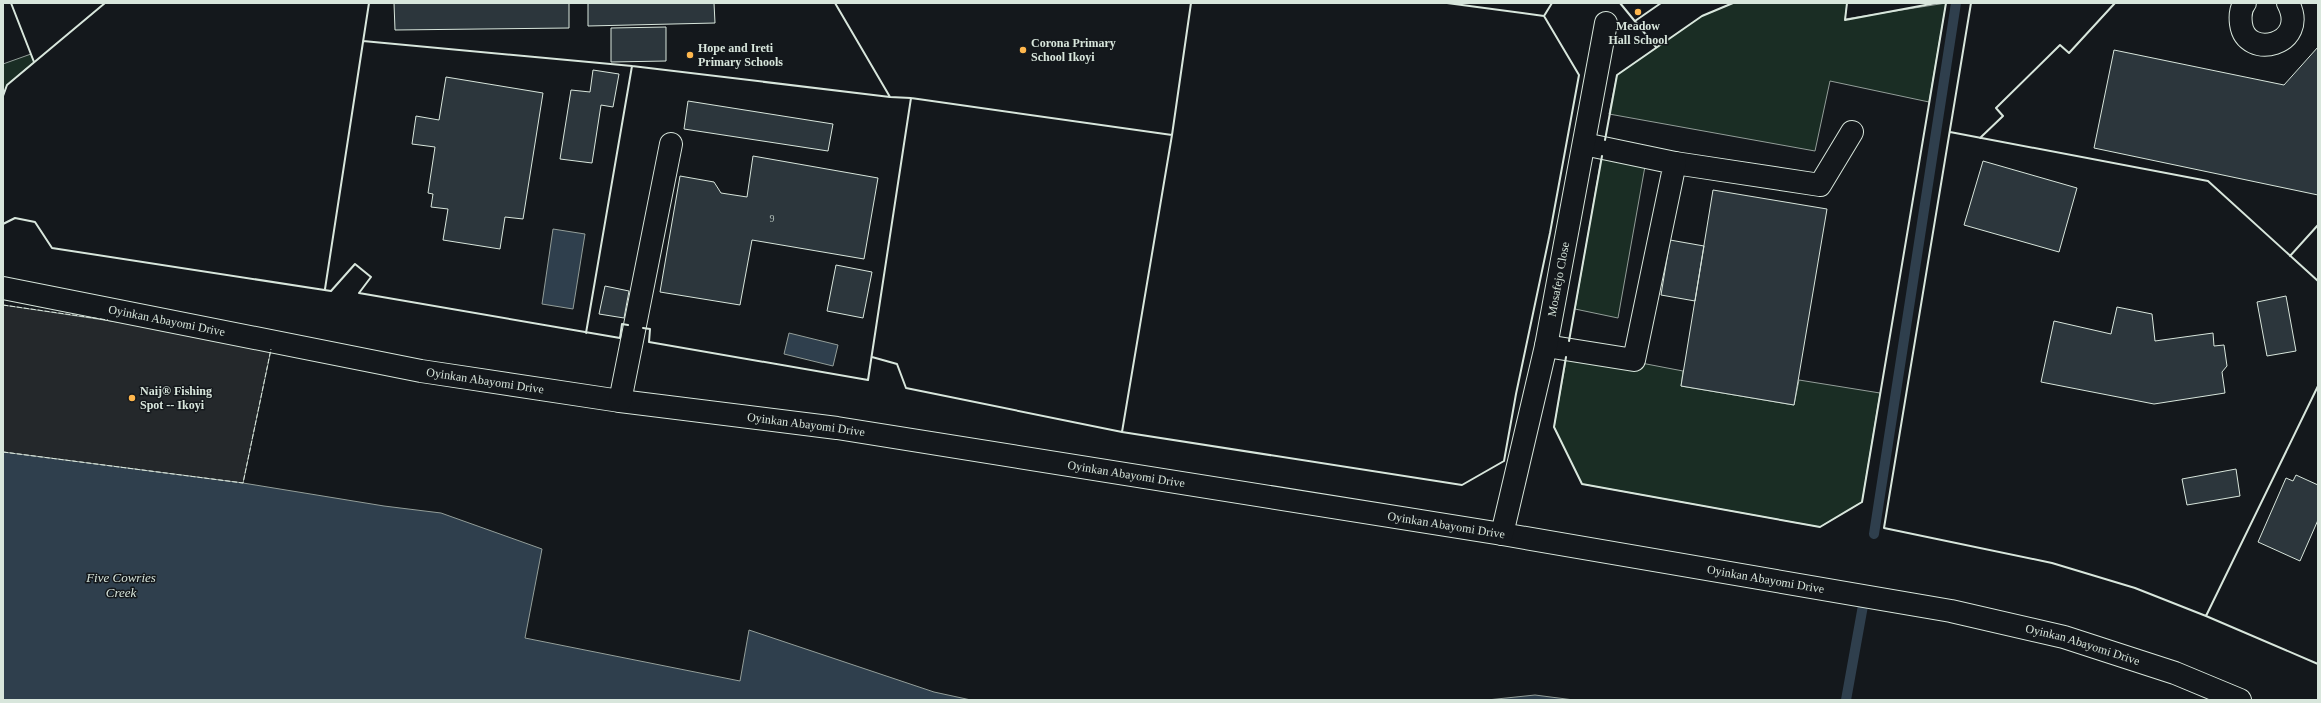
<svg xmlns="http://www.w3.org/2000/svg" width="2321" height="703" viewBox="0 0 2321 703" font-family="Georgia,serif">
<rect width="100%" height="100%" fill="#14181c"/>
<path fill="#1a2d24" stroke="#939e99" d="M1733,3H1847L1845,19L1946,3L1929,102L1830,81L1815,151L1609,114L1617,75L1702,16Z
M31,54L34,62L7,85L3,96V64Z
M1603,148L1647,155L1618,318L1575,309Z
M1568,349L1683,371L1681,386L1794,405L1799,380L1880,393L1862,502L1820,527L1582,484L1554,427Z"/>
<path fill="#24282b" stroke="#939e99" d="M3,305L272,345L243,483L3,452Z"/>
<path fill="#2f3f4d" stroke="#939e99" d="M553,229L585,234L573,309L542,304Z
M789,333L838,345L833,366L784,354Z
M3,452L243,483L384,506L441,513L542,549L525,638L740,681L749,630L934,692L971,700H3Z
M1535,695L1574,700H1487Z"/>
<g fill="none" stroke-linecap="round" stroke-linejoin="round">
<path stroke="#2f3f4d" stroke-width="10" d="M1874,534L1956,3
M1846,700L1864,600"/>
</g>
<path fill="#2c363c" stroke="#d8e6dc" d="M394,3H569V28L395,30Z
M588,3H714L715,23L588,26Z
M666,27V61L611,62V28Z
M2318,47V195L2094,148L2114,50L2284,85Z
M593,70L619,74L613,107L601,105L592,163L560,159L571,90L590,92Z
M446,77L543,93L523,219L505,217L500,249L443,240L448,209L431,207L433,194L428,193L435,147L412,144L416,116L439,120Z
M688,101L833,124L828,151L684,129Z
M753,156L878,178L864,259L752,240L740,305L660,292L680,176L714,182L721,193L747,197Z
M1983,161L2077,188L2059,252L1964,225Z
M1713,190L1827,209L1794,405L1681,386Z
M1670,240L1704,246L1695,301L1661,295Z
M836,265L872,272L863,318L827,311Z
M605,286L629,291L624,318L599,314Z
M2286,296L2296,351L2267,356L2257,302Z
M2117,307L2152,314L2155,341L2213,333L2214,346L2224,345L2227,366L2222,372L2225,393L2154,404L2041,382L2054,321L2111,334Z
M2236,469L2240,496L2187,505L2182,479Z
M2296,475L2318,485V520L2300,561L2258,542L2286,478L2293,481Z"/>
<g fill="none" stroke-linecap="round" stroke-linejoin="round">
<g stroke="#d8e6dc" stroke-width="24">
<g id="minor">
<path d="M2245,3C2240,9 2240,16 2241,24C2246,61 2310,45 2288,3"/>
<path d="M1675,163L1820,185L1852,132"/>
<path id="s1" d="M3,288L421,371L620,401L837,428L1502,534L1951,611L2064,637L2175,673L2240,700"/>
<path d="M1546,346L1634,360L1675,163L1584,144"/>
<path d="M620,401L671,144"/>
<path id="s2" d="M1502,534L1546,346L1606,23"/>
</g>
</g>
<use href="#minor" stroke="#14181c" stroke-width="22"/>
<path stroke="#d8e6dc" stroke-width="1" stroke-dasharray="5 2" stroke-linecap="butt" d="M3,305L108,320
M3,452L243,483L271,349"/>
<path stroke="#d8e6dc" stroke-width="2" d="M11,3L34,62
M835,3L890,97
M1447,3L1544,16
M1620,3L1656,47
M1847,3L1845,20L1936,3
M1971,3L1884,528L2052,563L2135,588L2206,616L2318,664
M1544,16L1552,3
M1635,21L1661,3
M363,41L632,66L890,97L911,98L1172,135
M3,96L7,85L105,3
M1950,132L2208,181L2318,281
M1980,138L2003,116L1996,108L2060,45L2069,53L2115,3
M1605,140L1617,75L1702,16L1733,3
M3,224L15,218L35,222L52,248L331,291L355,264L371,277L359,293L620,338L622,324L628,325
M2290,256L2318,225
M325,289L369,3
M643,328L650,329L649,342L868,380L911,98
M586,333L632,66
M1569,341L1602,156
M872,357L897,364L906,388L1122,432L1462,485L1504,461L1516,394L1550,233L1579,75L1544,16
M1566,357L1554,427L1582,484L1820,527L1862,502L1946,3
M1122,432L1172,135L1191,3
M2206,616L2318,386"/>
</g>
<g fill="#ffb74d" stroke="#14181c" stroke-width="1.5">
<circle cx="1638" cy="12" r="4"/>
<circle cx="1023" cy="50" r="4"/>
<circle cx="690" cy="55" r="4"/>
<circle cx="132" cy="398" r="4"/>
</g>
<g text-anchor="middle" stroke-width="3" stroke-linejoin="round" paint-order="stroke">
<g font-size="10" fill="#adbab4">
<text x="772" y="222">9</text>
</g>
<g font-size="12" font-weight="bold" fill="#d8e6dc" stroke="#14181c" text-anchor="start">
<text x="1638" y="30" text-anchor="middle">Meadow<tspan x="1638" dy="14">Hall School</tspan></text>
<text x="1031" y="47">Corona Primary<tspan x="1031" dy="14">School Ikoyi</tspan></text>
<text x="698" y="52">Hope and Ireti<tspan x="698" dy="14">Primary Schools</tspan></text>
<text x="140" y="395">Naij® Fishing<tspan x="140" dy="14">Spot -- Ikoyi</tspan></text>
</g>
<g font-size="12" fill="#d8e6dc" stroke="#14181c">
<text dy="4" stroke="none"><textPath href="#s2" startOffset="261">Mosafejo Close</textPath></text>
<text dy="4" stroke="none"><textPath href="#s1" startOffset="167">Oyinkan Abayomi Drive</textPath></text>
<text dy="4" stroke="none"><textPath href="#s1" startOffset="491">Oyinkan Abayomi Drive</textPath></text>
<text dy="4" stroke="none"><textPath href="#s1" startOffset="815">Oyinkan Abayomi Drive</textPath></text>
<text dy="4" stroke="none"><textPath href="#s1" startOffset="1139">Oyinkan Abayomi Drive</textPath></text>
<text dy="4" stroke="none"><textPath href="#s1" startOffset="1463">Oyinkan Abayomi Drive</textPath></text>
<text dy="4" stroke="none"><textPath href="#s1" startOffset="1787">Oyinkan Abayomi Drive</textPath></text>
<text dy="4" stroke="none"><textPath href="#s1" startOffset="2111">Oyinkan Abayomi Drive</textPath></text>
</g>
<g font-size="13" font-style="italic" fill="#d8e6dc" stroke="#14181c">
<text x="121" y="582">Five Cowries<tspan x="121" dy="15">Creek</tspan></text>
</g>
</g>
<rect width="2321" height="703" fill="none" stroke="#d8e6dc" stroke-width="8"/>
</svg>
